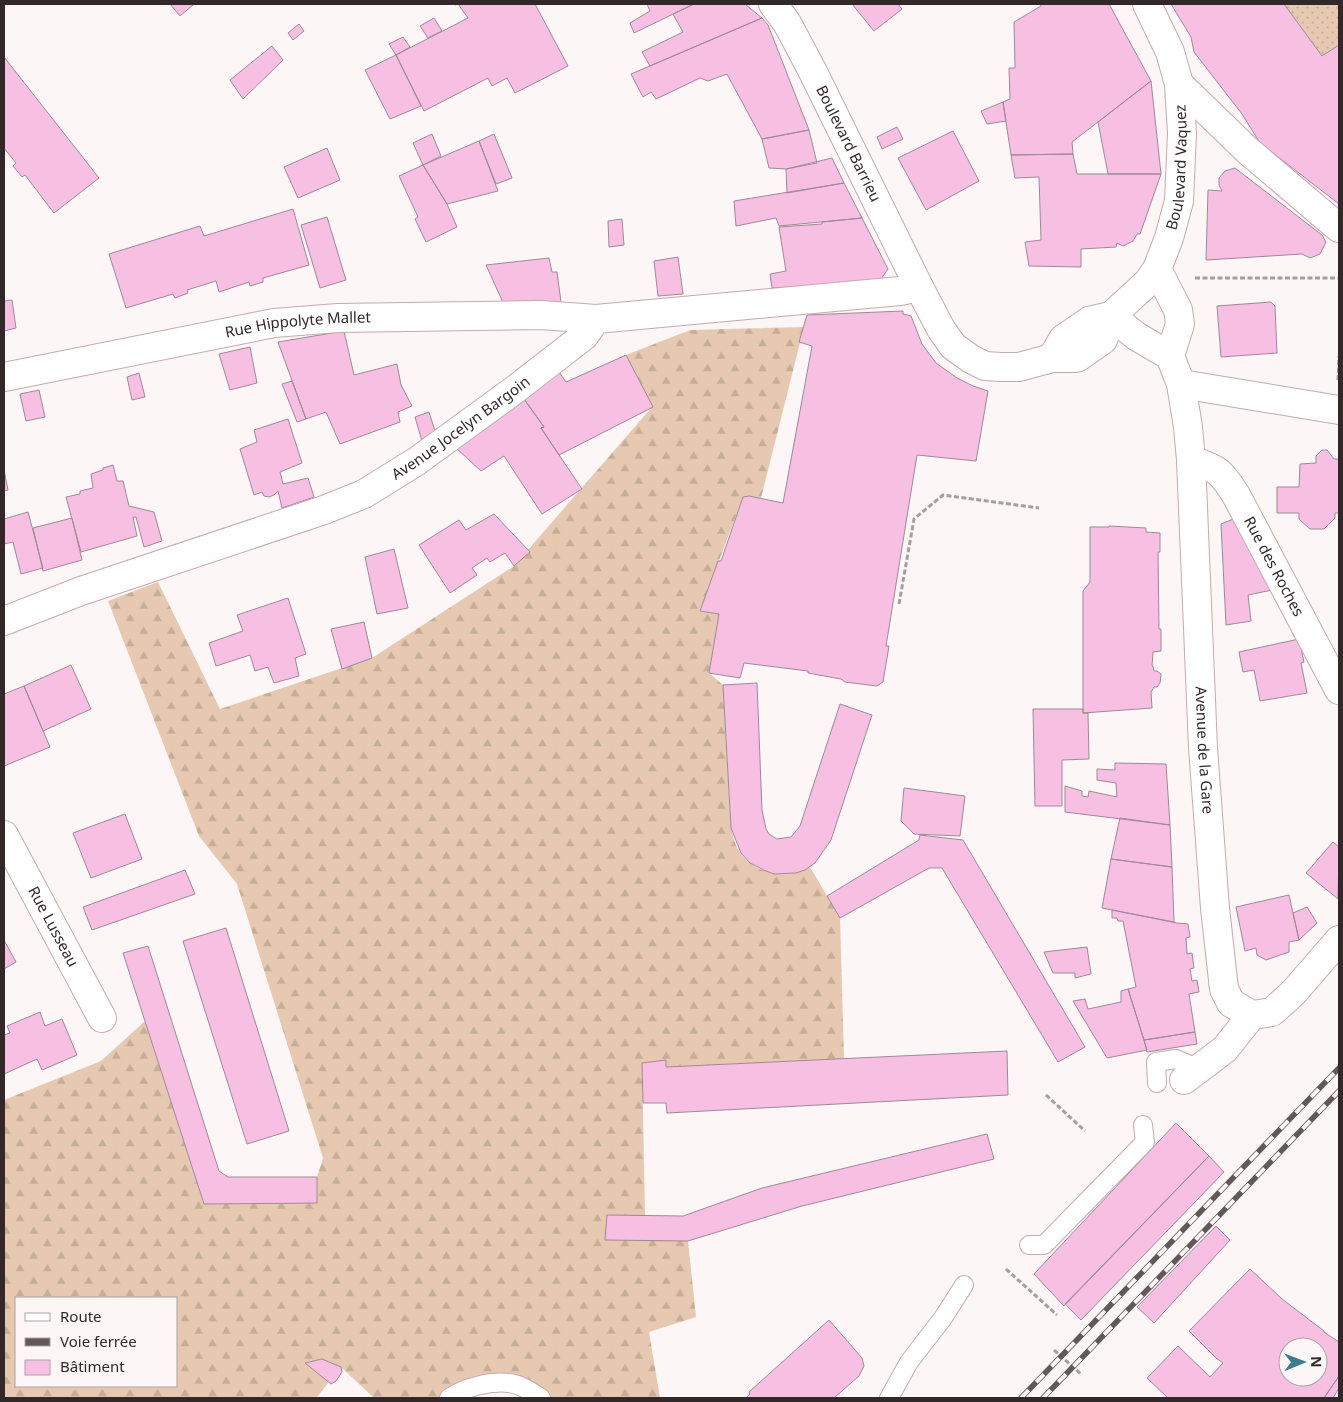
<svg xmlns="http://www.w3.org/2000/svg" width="1343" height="1402" viewBox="0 0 1343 1402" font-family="'Noto Sans',sans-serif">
<defs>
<pattern id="forest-firs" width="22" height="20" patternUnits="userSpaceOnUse" patternTransform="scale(1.25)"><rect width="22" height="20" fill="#e6c9b0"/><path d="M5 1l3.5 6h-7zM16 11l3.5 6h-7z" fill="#c6ad97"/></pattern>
<pattern id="park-dots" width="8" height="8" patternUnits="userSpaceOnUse" patternTransform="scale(1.25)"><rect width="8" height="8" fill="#e6c9b0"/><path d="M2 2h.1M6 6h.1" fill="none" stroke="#c6ad97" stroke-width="1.8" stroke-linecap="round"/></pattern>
</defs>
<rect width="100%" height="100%" fill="#fcf6f7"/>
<path fill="url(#forest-firs)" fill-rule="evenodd" d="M804,327L761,498L749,496L743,497L700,611L719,614L709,673L723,685L730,816C731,829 733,843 741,854C756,874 789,881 810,867L840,918L844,1059L666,1067V1060L642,1063L645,1215L688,1241L696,1317L649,1332L660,1398H541L511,1383L449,1398H374L341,1367L316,1398H4V1100L101,1061L145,1021L204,1204L316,1203L317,1177L323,1158L237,884L199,836L108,601L158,582L220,709L372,658L514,566L652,407L626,355L690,330ZM16,1298H176V1386H16Z"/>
<path fill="url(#park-dots)" d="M1284,4H1339V46L1322,56Z"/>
<path fill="#f7c0e3" stroke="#9e8996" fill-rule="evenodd" d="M170,4H194L180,16Z
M454,4H535L568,66L515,93L507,78L492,86L488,78L424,111L396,55L468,18L458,4L455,5Z
M647,4H694L634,33L630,23L650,11Z
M694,4H745L762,18L650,66L642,52L683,32L673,14Z
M852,4H898L902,9L874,31Z
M1040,4H1109L1151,81L1072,142L1073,154L1011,155L1003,102L1010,99L1009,68H1015L1014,22L1041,6Z
M1171,4H1284L1322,56L1339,45V204L1260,143L1242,114L1194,52L1191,37Z
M434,18L442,31L428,38L420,26Z
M762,18L768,25L809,130L762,139L727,74L708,81L700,78L656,99L651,92L643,97L631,74Z
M299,24L304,31L293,40L288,33Z
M403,37L410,47L396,55L389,44Z
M272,46L283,60L243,99L230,80Z
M396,55L421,106L390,119L365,70Z
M4,57L99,178L54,213L25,175L22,177L13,166L16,163L4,148Z
M1151,81L1161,174H1108L1098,122Z
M1003,102L1006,121L987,124L981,111Z
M897,127L903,139L882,149L877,137Z
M809,130L817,163L786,169L769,168L762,139Z
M953,131L979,181L926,210L898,158Z
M432,134L441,156L423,165L413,143Z
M494,134L512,178L496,184L479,141Z
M479,141L498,191L447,204L423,165Z
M327,148L340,180L298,198L284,167Z
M1073,154L1077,174H1161L1140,234H1137L1133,241L1123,246L1117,243L1116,247L1081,249V267L1029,266L1025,242L1041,240L1039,177L1015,178L1011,155Z
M832,158L844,183L787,193L786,169Z
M423,165L447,204L457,227L426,242L415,219L418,217L399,176Z
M1235,168L1322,235L1326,242L1320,254L1310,258L1302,254L1206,260L1208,190L1222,191L1219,185V178L1225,171Z
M844,183L862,218L779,226L776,218L736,226L734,201Z
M293,209L309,265L263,278V282L250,286L249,282L219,292L216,281L187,290L188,293L175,298L173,294L126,308L109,254L200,226L204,236Z
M327,217L346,280L320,288L301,225Z
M862,218L888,269L879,282L772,288L770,274L786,271L779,227L822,224V222Z
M622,219L624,245L609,247L608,221Z
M678,257L683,294L658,296L654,261Z
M549,258L552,272H557L561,302L505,307L486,265Z
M12,300L16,328L4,331V301Z
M1271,302L1275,306L1277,353L1221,357L1217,306Z
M903,311V314L911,316L922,344L936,363L957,378L973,386L988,391L976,461L917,455L886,646H889L883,682L877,686L845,682L841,679L808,673V671L744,663L740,678L709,673L719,614L700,611L718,561H721L743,497L749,496L783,503L812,346L799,342L807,315Z
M344,331L354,375L397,364L401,385L412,406L398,412L400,422L340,444L326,412L306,419L278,342Z
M250,347L257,383L230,390L219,354Z
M626,355L653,407L559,455L541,428L544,427L524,399L559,372L566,382Z
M139,373L145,397L132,400L127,377Z
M292,381L306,419L297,422L282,384Z
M39,390L45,417L26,421L20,394Z
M524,399L544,427L541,428L582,489L542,514L504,456L481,471L456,448Z
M429,412L435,431L422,441L415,417Z
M288,419L302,463L280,472L283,484L308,478L314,497L282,508L278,491L274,495L269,497L264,496L262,492L254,495L240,449L257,442L254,430Z
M1322,450H1327L1334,459H1339V513H1335V518L1324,529H1310L1299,519V513H1277V487H1299L1300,464L1316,463V456Z
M113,465L117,481H123L129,506L154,512L162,541L144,547L136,517H133L137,536L81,552L66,497L80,494V491L93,488L91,474L103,470V468Z
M4,470L8,490L4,491Z
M28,512L43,568L21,574L13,542L4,544V519Z
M494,514L530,552L514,566L505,553L490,562L487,558L472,568L477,575L450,593L419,545L459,520L466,530Z
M72,518L82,560L43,571L33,528Z
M1236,518L1277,589L1248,595L1251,621L1226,625L1221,524Z
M1109,526L1146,528V532L1160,533V552H1158L1159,629H1161V651L1153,652L1152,666H1153L1154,671H1157L1161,674L1160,683L1157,687H1154L1151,692L1152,708L1083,713V591L1090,582V527H1109Z
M394,549L408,608L377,614L365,557Z
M288,598L306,654L295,658L299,676L274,683L268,667L255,671L250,655L216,666L209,643L243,631L237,615Z
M364,622L372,658L342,669L331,629Z
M1299,639L1304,662L1301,663L1307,693L1260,701L1254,670L1243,672L1239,652Z
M71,665L91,709L43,731L24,686Z
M757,683L762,810L766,829L769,834L777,839L791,837L800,826L840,704L872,715L831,840L815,863L805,870L796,873L774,874L766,871L750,863L741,853L731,828L723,685Z
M24,686L50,747L4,766V694Z
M1033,709H1083V713H1088L1089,759L1062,760V806H1035Z
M1115,763L1166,764L1170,825L1065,812V786L1082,791V796L1088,797L1089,791L1117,797L1116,783L1097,780V769L1115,770Z
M904,788L965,796L960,836L914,834L901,821Z
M125,814L142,859L91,878L73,833Z
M1120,818L1170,825L1172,867L1111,859Z
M920,835L963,840L1085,1047L1058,1062L942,868H929L840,918L827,896L919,840Z
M1333,842L1339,847L1338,899L1306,873Z
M1111,859L1172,867L1174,922L1102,908Z
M185,870L195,894L92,930L83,907Z
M1289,895L1299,940L1289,942V952L1266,960L1257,955L1256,948L1245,951L1236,907Z
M1307,907L1317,923L1299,940L1293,913Z
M1112,910L1177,923L1188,924L1190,937L1186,938L1187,954L1192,953L1194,968L1190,969L1192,981L1197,980L1199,992L1189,994L1195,1032L1144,1040L1128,989L1136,987L1123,921H1118L1117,918H1112Z
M226,928L289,1131L247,1144L183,941Z
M4,940L16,962L4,969Z
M148,946L219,1171L228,1177H317V1203L204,1204L123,953Z
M1087,947L1091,974L1075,978V973H1053L1044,952Z
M1128,989L1147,1050L1107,1058L1073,1001L1085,999L1088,1009L1121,1002V991Z
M40,1012L45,1026L62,1019L77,1055L42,1070L37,1059L4,1074V1035L10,1033L7,1026Z
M1195,1032L1197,1044L1147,1052L1144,1040Z
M1007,1051L1008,1095L667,1113L666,1103H643L642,1063L666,1060V1067Z
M1176,1123L1209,1156L1064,1306L1034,1274Z
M987,1134L994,1159L802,1206L688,1241L605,1240L607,1215L683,1216L762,1188Z
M1209,1156L1224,1172L1081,1320L1065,1304Z
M1216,1226L1230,1240L1154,1323L1137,1307Z
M1250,1269L1282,1299L1324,1331V1332L1339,1342V1376L1324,1398H1168L1147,1378L1178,1346L1210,1377L1223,1363L1216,1358L1189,1331ZM1288,1347H1318V1377H1288Z
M829,1320L862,1358L864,1366L859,1376L834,1398H746L750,1394L749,1392Z
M322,1359L341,1367L342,1372L336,1381L331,1384L305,1363Z
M1339,1376V1388L1333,1398H1324Z"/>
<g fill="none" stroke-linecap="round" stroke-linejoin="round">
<g stroke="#c5aaae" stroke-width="20">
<path id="service" d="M1157,1083L1156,1062L1176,1059L1199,1069
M1029,1245H1044L1145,1142L1143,1125
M449,1398C465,1387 490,1381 509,1383C520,1384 532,1392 541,1398
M889,1398L909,1362L943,1318L964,1285"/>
</g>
<g stroke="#c5aaae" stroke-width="30">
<g id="minor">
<path d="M1179,84L1247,150L1339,228"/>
<path id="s1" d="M4,377L274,323L338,318L541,315L596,319"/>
<path d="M1181,384L1339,410"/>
<path id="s2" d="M1191,460C1218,469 1221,471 1236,495L1339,690"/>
<path id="s3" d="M4,621L81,591L324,510L364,494L417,461L517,388L584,336L596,319L900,291L919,287"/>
<path id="s4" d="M4,835L102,1018"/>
<path d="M1184,1080L1225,1049L1252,1015"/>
</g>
</g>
<g stroke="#c5aaae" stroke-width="30">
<g id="secondary">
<path id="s5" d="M773,4L787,23L812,70L919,287L941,329L953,346L971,359L985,366L1001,367H1019L1052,358H1077L1103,340L1111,316L1148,282L1157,269L1169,238L1179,201L1182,133L1179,84L1170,52L1147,4"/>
<path id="s6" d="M1157,269L1178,310L1180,324L1170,356L1181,384L1188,427L1191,460L1203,748L1215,908L1224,989L1231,1003L1252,1015L1272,1012L1293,993L1339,940"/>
<path d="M1111,316L1136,336L1170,356"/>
<path d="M1052,358L1063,339L1089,321L1111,316"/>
</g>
</g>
<path stroke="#a69d9f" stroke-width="3" stroke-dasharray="5 2.5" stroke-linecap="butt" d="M1195,278H1339
M1338,380L1339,356
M899,604L914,519L943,495L1039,508
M1046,1095L1085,1131
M1006,1269L1057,1315
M1054,1350L1082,1375"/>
<use href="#service" stroke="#fff" stroke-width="18"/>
<use href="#minor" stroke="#fff" stroke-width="28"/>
<use href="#secondary" stroke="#fff" stroke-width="28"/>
<g stroke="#62585a" stroke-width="5.5">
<path id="rail" d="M1021,1398L1339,1068
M1043,1398L1339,1091"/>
</g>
<use href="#rail" stroke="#fcf6f7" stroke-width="4" stroke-dasharray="11" stroke-linecap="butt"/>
</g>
<g text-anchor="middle" stroke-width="4" stroke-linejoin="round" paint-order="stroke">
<g font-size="15" fill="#322729" stroke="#fcf6f7">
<text dy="5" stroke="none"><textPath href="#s5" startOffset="159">Boulevard Barrieu</textPath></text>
<text dy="5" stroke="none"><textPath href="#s5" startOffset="746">Boulevard Vaquez</textPath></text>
<text dy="5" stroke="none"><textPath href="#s1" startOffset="299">Rue Hippolyte Mallet</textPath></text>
<text dy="5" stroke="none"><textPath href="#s3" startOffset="499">Avenue Jocelyn Bargoin</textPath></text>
<text dy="5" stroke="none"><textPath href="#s2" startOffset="140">Rue des Roches</textPath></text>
<text dy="5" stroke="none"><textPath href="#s6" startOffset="491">Avenue de la Gare</textPath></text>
<text dy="5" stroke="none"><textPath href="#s4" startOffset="104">Rue Lusseau</textPath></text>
</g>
</g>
<rect width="1343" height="1402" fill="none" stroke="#322729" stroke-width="10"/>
<rect x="15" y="1297" width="162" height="90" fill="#fcf6f7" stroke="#aba3a5"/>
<rect x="25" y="1313" width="25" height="8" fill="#ffffff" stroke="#aba3a5"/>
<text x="60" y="1322" font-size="15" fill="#322729">Route</text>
<rect x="25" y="1338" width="25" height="8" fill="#62585a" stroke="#aba3a5"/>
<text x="60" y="1347" font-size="15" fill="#322729">Voie ferrée</text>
<rect x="25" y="1360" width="25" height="15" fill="#f7c0e3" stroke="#aba3a5"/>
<text x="60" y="1372" font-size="15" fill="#322729">Bâtiment</text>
<g transform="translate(1303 1362) rotate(89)"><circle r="24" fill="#fcf6f7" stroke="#aba3a5"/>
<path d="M0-4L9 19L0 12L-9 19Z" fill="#407a93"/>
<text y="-8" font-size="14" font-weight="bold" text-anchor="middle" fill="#322729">N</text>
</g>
</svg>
